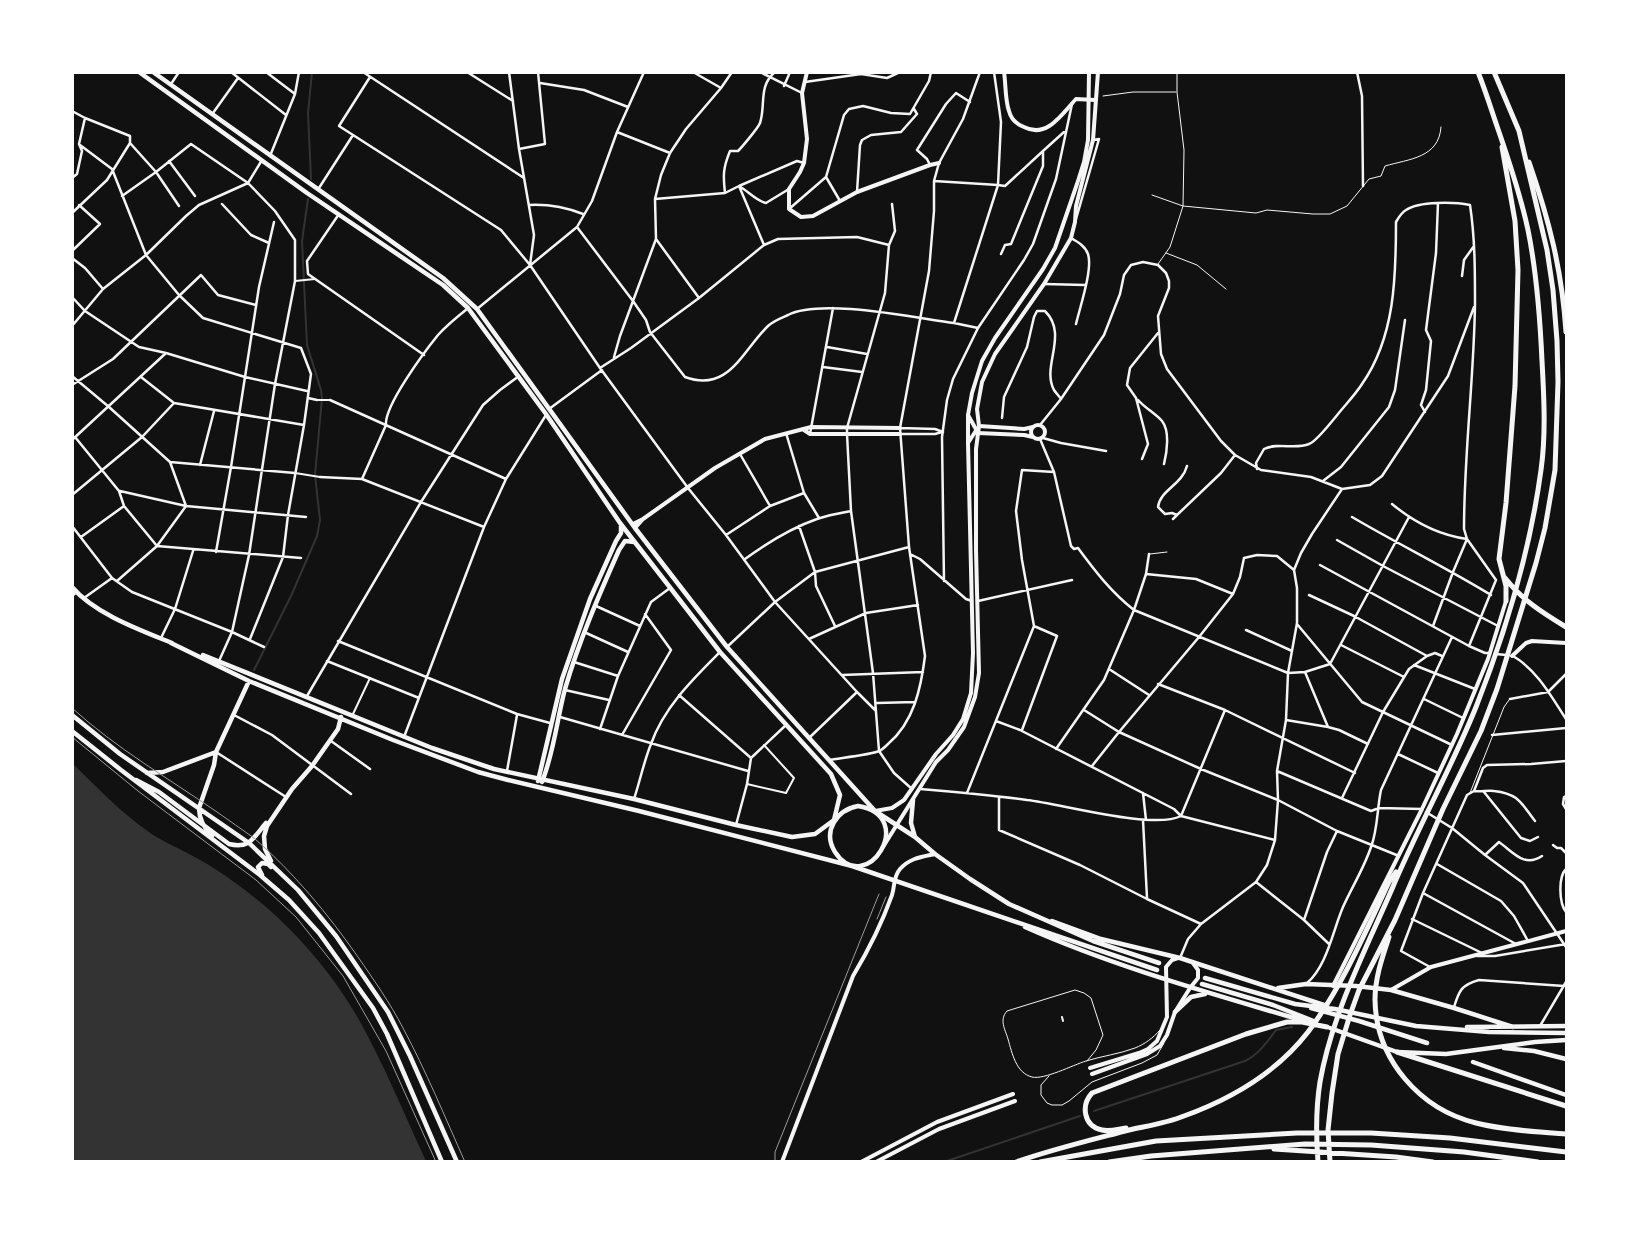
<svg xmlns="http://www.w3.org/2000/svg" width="1639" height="1234" viewBox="0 0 1639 1234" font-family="Helvetica,sans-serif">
<rect width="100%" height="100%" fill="#111"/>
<path fill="#333" d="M73,764C97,787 121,813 149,832C161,841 175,846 189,854C205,862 222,873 237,884C285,919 328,966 358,1018C384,1064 404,1114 426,1161H73Z"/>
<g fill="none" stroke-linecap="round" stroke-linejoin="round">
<path stroke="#333" stroke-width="2" d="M311,179L308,113L312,72
M254,670L291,596L317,536L320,520L315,475L322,398L321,390L307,345L302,241L308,199
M1094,1111L1245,1061C1259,1054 1267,1042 1276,1030L1292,1027
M944,1162L1080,1116"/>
<path stroke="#f5f5f5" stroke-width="1" d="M1103,96L1133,92H1176
M1152,195L1183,206L1256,213L1267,210L1313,214H1330L1347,206L1369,179L1381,176L1385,166C1409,159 1439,158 1441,127
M1166,253L1197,265L1226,289
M1158,264L1170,247L1183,206L1184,150L1177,92V72
M1150,554L1167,552
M1470,793L1504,707L1509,700
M1087,1061L1096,1050L1103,1035L1091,998L1084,993L1075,990L1007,1011C999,1020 1005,1029 1008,1039C1012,1053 1016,1073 1032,1077C1044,1080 1073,1065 1086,1061C1102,1056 1119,1054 1135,1048C1145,1044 1153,1038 1160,1030
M1049,1076L1041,1085V1095L1047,1103L1052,1105H1062L1069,1101L1092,1082L1142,1063L1157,1055L1164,1043"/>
<path stroke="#f5f5f5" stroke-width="2" d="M295,281L315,279
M317,400H330
M295,473L320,477
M353,714L370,678
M747,784L786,793L794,778L764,745
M1062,1017L1063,1021"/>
<path stroke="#f5f5f5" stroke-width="2.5" d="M231,72L286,115
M266,72L295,94
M363,72L524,178
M467,72L513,101
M509,72L519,149L534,235L530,265
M693,72L721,88
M760,72L802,93
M994,72L1001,122L998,185L1005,186L1043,151
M1357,72L1362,96L1363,186
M370,77L339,126L501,230L530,265L600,368L688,488L726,535L775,602L857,692L875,710
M805,82L861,74L887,78L900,72
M540,83L584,90L628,107
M171,84L179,72
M784,86L790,72
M72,111L85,118L130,136V143L107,180L72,213
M213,113L238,78
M617,132L670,153
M130,143L156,172L179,206
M80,145L112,169
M519,149L545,144L538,72
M270,156L295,94L299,72
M169,161L195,196
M930,165L927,159L917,150L946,104L956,93L970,102
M112,169L146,255L179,295L203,318L301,348L311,374L304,425L288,515L283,557L250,639
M826,177L840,201
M72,178L77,174L82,151L79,144L85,118
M934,181L998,185L954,323L978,328
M319,188L353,135
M857,192L860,145L862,140L871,135L901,132L917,114L914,109
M725,193C723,175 723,168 730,151H738C742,147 758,128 760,123C766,105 758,86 775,72
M122,196L156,172L191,144L248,183L275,211L295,240V281L275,384L249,555L232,632L219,661
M655,199L725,193L739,186C748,191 756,201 766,203L789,189
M222,204L251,235L269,243
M892,204L895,231L889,245L885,293L847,428V434L851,511L873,673L879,751L894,773L912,789
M529,205C549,204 565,207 583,214
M789,209L826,177L844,115L849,109L863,106L891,113L910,114L929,81L931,72
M339,214L307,261L308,274L424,355
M1076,219L1099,139L1093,140
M577,227L633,301L646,320L650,332L685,377C729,393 742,351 768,326C773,321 781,318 788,315C821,298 915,318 954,323
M1071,238C1078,242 1085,246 1088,254C1093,269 1080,307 1076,324
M656,239L699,298
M764,245L739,186L797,161L804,163
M72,251L100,224L79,205
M1001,254L1005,245L1011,244L1043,166V151L1064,132
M72,258L85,268L103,289
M1462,276L1464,260L1474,246
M1044,284L1085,285
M72,297L85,311L139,347L166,353L245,377L307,391
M477,309L577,227L592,201L617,132L644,72
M72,326L103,289L146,255L186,216L199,205L248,183L262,160
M827,347L867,354
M614,357L620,336L656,239L655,199L661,175L670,153L686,129L721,88L732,72
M823,367L862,372
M600,368L631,348L699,298L764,245L778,239L857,237L889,245
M72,376L109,407L170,462
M141,377L174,403L304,425
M72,385L113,359L201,275L218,295L256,305
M308,398L317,400
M330,400L506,479
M1138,400C1145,408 1156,414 1162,421C1170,431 1167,452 1164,464
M549,409L602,370
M1425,412L1421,405L1426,390L1431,341L1426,330L1436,253L1438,203
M1002,418L1004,397L1027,347L1034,317L1037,311H1045C1069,335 1041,366 1054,390C1056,393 1059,396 1061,399
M1040,425L1061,399L1104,335L1120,294L1124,275L1131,265L1143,262L1158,265L1166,273L1169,281V288L1158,316L1161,354L1167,369L1221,441L1235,455L1261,470L1311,477L1342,489L1370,485L1382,476L1448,376L1474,307
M900,428L935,429L943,432
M786,433L804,493L819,518
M810,434L833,308
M900,434H935L942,432
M75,437L119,491L124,506L157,546L301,558
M1043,438L1061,443L1106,451
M1040,439L1054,472L1071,546L1074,549L1078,548C1095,571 1111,592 1134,610L1288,673L1305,672L1330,664L1409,517
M72,440L166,353
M740,454L770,506
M1142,459L1148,444L1136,398L1127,385L1130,368L1158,333
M170,462L295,473
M200,465L214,411
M1187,466C1182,485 1160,490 1158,507L1165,514L1172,513L1177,515L1221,473L1235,455
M1257,469L1256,463L1264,449C1278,442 1295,450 1309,444C1316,442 1333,420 1338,414C1346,404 1355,395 1362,384C1395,337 1396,277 1396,222C1399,217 1401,213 1406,210C1419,201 1455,202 1470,205C1475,238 1475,270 1475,304C1474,379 1464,453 1464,529L1467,539L1496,580L1469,646
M320,477L362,479L484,527
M362,479L386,425C384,406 425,351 438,335C447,325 457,317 467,309
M1323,481L1341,467L1389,407L1395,390L1405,320
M120,491L186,506L306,517
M72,495L142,437L174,403
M1392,504C1415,523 1438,535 1467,539
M1352,517C1398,544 1445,567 1491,595
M1173,519L1177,515
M72,526L112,578L132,592L232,632L264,647
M799,526L815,572L816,586L835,626
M726,535L770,506L804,493
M81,537L124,506
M1337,540L1383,566L1498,626
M216,552L231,467L259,287L274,222
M910,554L920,559L966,599L972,601
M745,559C767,543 791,528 817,519C828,515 840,513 851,511
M1320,565L1469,646L1485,653H1490
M1146,574L1196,579L1233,594
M117,581L157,546L186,506L170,462
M944,581L942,437L947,400L953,379L978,328L1024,260L1033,244L1056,179L1072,104
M1309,595L1354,616L1427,656
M72,596L77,592
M84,598L112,578
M978,601L1072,580
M596,606L640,626
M1297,624L1362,702L1452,745
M1433,626L1453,572L1467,539
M1246,630L1292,651
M584,632L628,652
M161,638L175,609L193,551
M809,639L866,613L918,605
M338,641L517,714L550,723
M1341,645L1404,677
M727,647L775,602L815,572L909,547
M1495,654L1507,655
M1513,656C1537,670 1551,696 1566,719
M327,661L419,698
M574,662L618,676
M1414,665L1475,689
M1109,669L1149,695
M1305,672L1328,727L1339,730L1368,744
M842,675L923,672
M1158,684L1225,710L1355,773
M565,690L609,700
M679,695L751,758
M307,696L421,502L483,405L500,390L519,376
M1424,699L1463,718
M1510,699L1548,692L1566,674
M877,703L915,702
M1084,710L1119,732L1201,769L1278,800L1337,831L1399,856
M234,715L272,735L351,794
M560,717L748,771
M1286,720L1328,727
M996,721L1020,730L1174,809L1181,816L1225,710
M600,729L618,676L651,602L670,588
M1022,730L1057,636L1034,626
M622,735L671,650L645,614
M1492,735L1566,728
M404,737L484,527L506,479L546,415
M809,738L857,692
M331,741L370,769
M1056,749L1104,680L1134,610L1146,574L1149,554
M216,752L286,797
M1398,754L1438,773
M829,760C840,758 870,755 879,751C882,750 886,746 888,744C914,722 921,688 925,656L909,547L900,428L929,271L934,211V181L939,163L963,119L980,72
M1092,766L1119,732L1199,637L1233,594L1240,577L1244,558L1257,555L1277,556L1294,570
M507,771L517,715
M1277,771L1371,811L1379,808L1422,809
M920,789C956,792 991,795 1027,800C1062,804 1153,830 1181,816L1275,840
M1474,791L1483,768L1487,765L1531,764L1566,761
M1474,791C1481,792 1488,790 1494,791C1519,794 1521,803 1535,821
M1484,792L1521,838L1530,841L1538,837
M967,793L1034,626L1022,560L1016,511L1022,470L1054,472
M1143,793L1146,820
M1566,796L1564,797L1563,804L1566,809
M999,797V830L1080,865L1147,899L1201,924
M1342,798L1383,712L1409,669L1427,656L1435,653L1442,656
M634,799C640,781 644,761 651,744C664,707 693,679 720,652
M1426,812L1452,828L1485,855L1523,883L1566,947
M1143,820L1147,898
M736,825L747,784L751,758L786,725
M1553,845L1557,848H1561L1566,853
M1485,855L1499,842C1513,852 1524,868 1542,856
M1437,864L1501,901L1514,916L1528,941
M1566,869C1558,877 1559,903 1566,912
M1256,882L1304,920L1329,944
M1423,893L1516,944
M1412,919L1482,953
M1304,920L1327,852L1337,831
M1477,956H1495L1566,944
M1180,958L1188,939L1201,924L1256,882L1267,865L1275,840L1278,800L1277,771L1286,720L1288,673L1297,623V588L1294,570L1301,553L1312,534L1342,489
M1430,967L1401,951L1423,893L1467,795L1474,791
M1307,983C1327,966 1333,930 1343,907C1352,887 1364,868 1371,847C1378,829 1377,808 1381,790L1452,637
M1454,1007C1459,991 1461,985 1479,980L1564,986
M1540,1026L1566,982"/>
<path stroke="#f5f5f5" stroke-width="4" d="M807,72L802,93L807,139L804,163L800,172L789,189V209L801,217L813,216L857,192L930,165L939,163
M1004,72C1006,85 1005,100 1009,111C1011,119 1016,124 1024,127C1047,139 1062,114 1076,99L1095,100
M1031 432a7 7 0 1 1 14 0a7 7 0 1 1-14 0Z
M979,426L1024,429L1033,427
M804,430L810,434H900
M978,433L1024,435L1033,437
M633,524L643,519L715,468L765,439L811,427L900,428
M635,528L643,519"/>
<path stroke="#f5f5f5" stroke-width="4" d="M968,415L977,431
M968,443L977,429
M1512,656L1526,643L1532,641L1566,643
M875,811L892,808L904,800L936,754L953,735L963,719L971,693L973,653L968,443V415L972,393L982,361L995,338L1043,269L1055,248L1077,184L1084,162L1088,140L1089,72
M883,847L936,762L948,750L964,727L975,697L979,673L976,550V449L979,426L977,409L982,382L995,354L1044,284L1071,238L1075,222L1076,206L1093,140L1098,72
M1333,986L1422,809L1457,734L1488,659L1506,601
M1391,990L1431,967L1566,931
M1090,1068L1139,1053L1148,1049L1157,1041L1167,1017L1166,967L1172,960L1178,958
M1092,1074L1147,1054L1160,1046L1167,1035L1175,1012L1190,988L1198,978V970L1193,963
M782,1162L853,976C868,951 882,923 892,895C895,886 893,877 900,869C910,858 921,857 935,854
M861,1162L937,1122L1013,1094
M876,1162L939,1129L1015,1101"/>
<path stroke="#f5f5f5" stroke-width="4.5" d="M139,72L307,193L443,285L468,308L546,414L620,523L720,652L831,774L840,795L834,820
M153,72L443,278L477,309L635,528L727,647L875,811L915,837L935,854L970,879L1009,904L1093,941L1159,963
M72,587C95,614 140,630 172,643
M171,643L249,681L393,740L478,772L508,780L639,811L852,866L1157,970
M203,655L432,748L494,769L634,799L736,825L792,837L815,834L834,820
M72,715L120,754L249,843L298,890L336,936L388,1012L410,1056L457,1162
M72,731L121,770L260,875L289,900L319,933L373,1008L387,1034L442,1162
M147,773L163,772L216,752
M136,780L159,792L229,844C250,849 253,838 266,823
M538,781L562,679L590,599L616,541L621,533V526
M542,782C554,752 557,719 565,689C579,641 599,595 619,550L625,541L634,542
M913,800L911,823L915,837
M858,806C919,816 866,899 835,852C822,831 837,810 858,806Z
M212,836C204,828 199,820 199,808L214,765L216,752L249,681
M271,861L265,849L264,836L267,826L292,789L312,766L338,729L341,717
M262,875L258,867L262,863L268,864L271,867
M1052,921L1101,939L1180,958L1327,1006
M1025,927C1115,967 1210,993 1304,1021
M1205,978L1295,1004L1335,1009L1416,1026L1489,1032L1566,1033
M1202,984L1273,1005L1316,1022
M1278,988L1306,984L1356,986L1391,990L1454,1008L1513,1027
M1311,1008L1359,1021L1427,1043
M1175,1012L1191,997L1205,994
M1467,1027L1566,1026
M1330,1028L1397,1052L1446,1054L1535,1042L1566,1040
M1504,1048L1534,1051L1566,1059
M1473,1062L1566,1095"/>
<path stroke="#f5f5f5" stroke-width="5" d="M1502,147L1515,221L1518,270L1515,386L1506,503L1499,559L1506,586V601
M1529,162C1549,220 1562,270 1566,332
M1505,578C1522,600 1543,613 1566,627
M1389,937C1382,958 1375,978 1375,1000C1376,1060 1420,1109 1476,1123C1503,1130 1538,1132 1566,1134
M1397,1052L1566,1106
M1126,1128C1118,1129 1110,1132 1102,1130C1083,1126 1081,1105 1092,1093L1246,1034L1287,1022H1302L1327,1027
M1274,1149L1396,1157L1433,1162
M1016,1162C1053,1149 1091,1140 1129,1130C1147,1126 1167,1123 1184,1116C1231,1099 1277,1072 1308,1032C1342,987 1365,933 1389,882L1396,872
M1040,1162L1156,1141L1297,1133H1371L1450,1138L1566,1152
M1109,1162L1151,1156L1305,1144L1371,1145L1464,1152L1538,1162
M1318,1162C1316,1136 1316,1107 1320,1082C1332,1014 1365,951 1392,889C1418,827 1451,769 1476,707C1506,631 1530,551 1541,470C1546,435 1544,397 1542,361C1540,317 1537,274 1528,230C1521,197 1510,164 1499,132C1492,112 1486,92 1478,72
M1330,1162L1328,1130L1332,1093L1338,1054L1350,1015L1359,990L1395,920L1443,809L1481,731L1497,689L1536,563L1545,528L1555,470L1558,382L1557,341L1553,290L1547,250L1519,131L1494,72"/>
<path stroke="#9a9a9a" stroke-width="1" d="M72,708C117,749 168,778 217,812C229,821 242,829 254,838C294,873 328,914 358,957C374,980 390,1003 403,1028C426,1071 445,1117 465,1162
M72,737L138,791L256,880L296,917L343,976L386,1051L436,1162
M877,919L886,897
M775,1162V1152L879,894"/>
</g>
<rect width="1639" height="1234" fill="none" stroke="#ffffff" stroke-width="148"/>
</svg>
